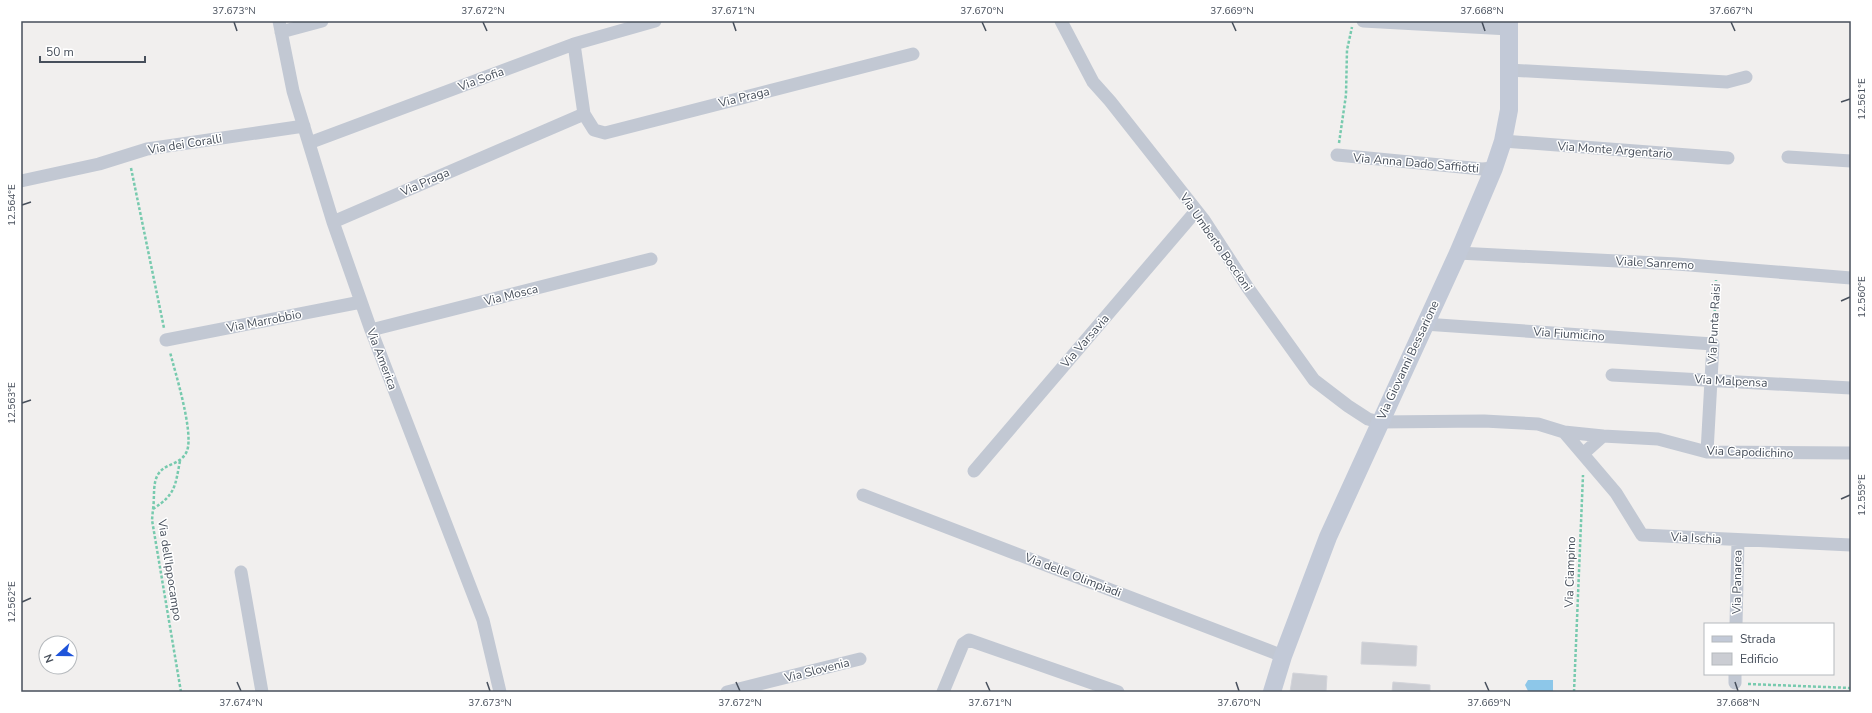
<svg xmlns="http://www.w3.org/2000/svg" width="1872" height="713" viewBox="0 0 1872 713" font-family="'Nunito Sans',sans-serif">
<rect width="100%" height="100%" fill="#f1efee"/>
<path fill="#8dc7e9" d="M1528,680H1553V691H1528L1525,685Z"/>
<path fill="#cbcdd3" stroke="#d3d4da" d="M1362,642L1417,646L1416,666L1361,664Z
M1293,673L1327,676L1326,692H1290Z
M1393,682L1430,685V692H1392Z"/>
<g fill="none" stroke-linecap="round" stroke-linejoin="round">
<path stroke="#77caae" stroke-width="2.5" stroke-dasharray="3 2" stroke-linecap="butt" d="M1339,143L1346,95L1347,50L1352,27
M131,168L164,328
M1714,331L1716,280
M180,461C175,486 176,494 153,509L152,520L181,692
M153,509C155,498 152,482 159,473C166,463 181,465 187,451C194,432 175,372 170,352
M1748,684L1851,688
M1574,692L1583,475"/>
<path stroke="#c2c8d3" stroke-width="13" d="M279,21L293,91L333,222L371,330L483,620L500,692
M1061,21L1093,82L1110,101L1204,220L1248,288L1314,380L1348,406L1368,419L1379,422L1484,421L1538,424L1564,432L1616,493L1642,535L1851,545
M1363,21L1509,29
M281,32L322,21
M574,44L584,114L594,130L605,133L913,54
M1509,70L1727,82L1746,77
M1503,141L1728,158
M309,143L574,44L655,21
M1337,155L1482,169L1494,168
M1788,157L1851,161
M21,181L99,164L147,149L304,126
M333,222L584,114
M1458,253L1677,264L1851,278
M1424,324L1713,344L1707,452
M371,330L651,259
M166,340L361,302
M1612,375L1851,388
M1564,432L1603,436L1584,453
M1603,436L1658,439L1707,452L1851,453
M974,471L1196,211
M863,495L1283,656
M241,572L262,692
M1736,624L1738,540
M1735,683V674
M727,692L860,659
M943,692L963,644L969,640L1118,692"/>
<path stroke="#c2c9d7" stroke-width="18" d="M1272,692L1283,656L1328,537L1458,253L1494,168L1503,141L1509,110V21"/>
</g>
<path fill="none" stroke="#474f5b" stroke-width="1.5" d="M234,22L237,31M483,22L487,31M733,22L736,31M982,22L986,31M1232,22L1236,31M1482,22L1485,31M1731,22L1735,31M1841,102L1850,99M22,205L31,202M1841,301L1850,297M22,403L31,400M1841,499L1850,495M22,602L31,598M237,682L241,691M487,682L490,691M736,682L740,691M986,682L990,691M1236,682L1239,691M1485,682L1489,691M1735,682L1738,691"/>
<g text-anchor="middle" stroke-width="3" stroke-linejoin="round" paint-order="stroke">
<g font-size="12" fill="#474f5b" stroke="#fff">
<text transform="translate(481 79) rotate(-20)" y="4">Via Sofia</text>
<text transform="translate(744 97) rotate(-14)" y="4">Via Praga</text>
<text transform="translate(185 144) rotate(-9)" y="4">Via dei Coralli</text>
<text transform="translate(1615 150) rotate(4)" y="4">Via Monte Argentario</text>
<text transform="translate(1416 163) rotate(5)" y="4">Via Anna Dado Saffiotti</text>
<text transform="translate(425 182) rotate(-24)" y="4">Via Praga</text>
<text transform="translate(1216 242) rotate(55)" y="4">Via Umberto Boccioni</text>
<text transform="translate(1655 263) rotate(3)" y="4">Viale Sanremo</text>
<text transform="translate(511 295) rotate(-14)" y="4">Via Mosca</text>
<text transform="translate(264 321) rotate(-11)" y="4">Via Marrobbio</text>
<text transform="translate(1714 324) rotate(-87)" y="4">Via Punta Raisi</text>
<text transform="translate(1569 334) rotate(4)" y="4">Via Fiumicino</text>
<text transform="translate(1085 341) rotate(-49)" y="4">Via Varsavia</text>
<text transform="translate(382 359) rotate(69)" y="4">Via America</text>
<text transform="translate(1408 360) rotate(-65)" y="4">Via Giovanni Bessarione</text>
<text transform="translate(1731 381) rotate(3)" y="4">Via Malpensa</text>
<text transform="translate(1750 452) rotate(2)" y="4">Via Capodichino</text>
<text transform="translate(1696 538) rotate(3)" y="4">Via Ischia</text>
<text transform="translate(170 570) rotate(81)" y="4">Via dell'Ippocampo</text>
<text transform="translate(1570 572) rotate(-88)" y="4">Via Ciampino</text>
<text transform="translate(1073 575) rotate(21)" y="4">Via delle Olimpiadi</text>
<text transform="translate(1737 582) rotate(-89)" y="4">Via Panarea</text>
<text transform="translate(817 670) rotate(-14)" y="4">Via Slovenia</text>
</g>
</g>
<rect width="1872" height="713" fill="none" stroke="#ffffff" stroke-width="44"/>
<rect x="1704" y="623" width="130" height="52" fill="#ffffff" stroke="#b5b9bd"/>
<rect x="1712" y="636" width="20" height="6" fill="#c2c9d7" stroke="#b5b9bd"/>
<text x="1740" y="643" font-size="12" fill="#474f5b">Strada</text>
<rect x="1712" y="653" width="20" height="12" fill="#cbcdd3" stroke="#b5b9bd"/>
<text x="1740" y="663" font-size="12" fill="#474f5b">Edificio</text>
<g transform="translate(58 655) rotate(249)"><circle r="19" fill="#ffffff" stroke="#b5b9bd"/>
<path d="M0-3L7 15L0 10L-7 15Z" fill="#1f54da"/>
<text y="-6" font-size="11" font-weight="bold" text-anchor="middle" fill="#474f5b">N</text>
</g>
<path d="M40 56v6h105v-6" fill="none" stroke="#474f5b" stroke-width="2"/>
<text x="46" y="56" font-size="12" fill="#474f5b" stroke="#ffffff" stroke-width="3" paint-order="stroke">50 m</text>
<rect x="22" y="22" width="1828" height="669" fill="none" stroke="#474f5b" stroke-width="1.5"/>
<g font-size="10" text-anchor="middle" fill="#474f5b">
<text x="234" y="14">37.673°N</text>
<text x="483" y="14">37.672°N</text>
<text x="733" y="14">37.671°N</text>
<text x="982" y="14">37.670°N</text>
<text x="1232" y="14">37.669°N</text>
<text x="1482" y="14">37.668°N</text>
<text x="1731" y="14">37.667°N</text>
<text transform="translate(1861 99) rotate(-90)" y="4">12.561°E</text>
<text transform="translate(11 205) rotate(-90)" y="4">12.564°E</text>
<text transform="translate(1861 297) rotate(-90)" y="4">12.560°E</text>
<text transform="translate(11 403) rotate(-90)" y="4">12.563°E</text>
<text transform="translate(1861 495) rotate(-90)" y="4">12.559°E</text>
<text transform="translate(11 602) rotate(-90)" y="4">12.562°E</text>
<text x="241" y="706">37.674°N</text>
<text x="490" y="706">37.673°N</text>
<text x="740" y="706">37.672°N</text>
<text x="990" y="706">37.671°N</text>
<text x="1239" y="706">37.670°N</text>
<text x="1489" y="706">37.669°N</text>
<text x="1738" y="706">37.668°N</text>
</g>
</svg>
